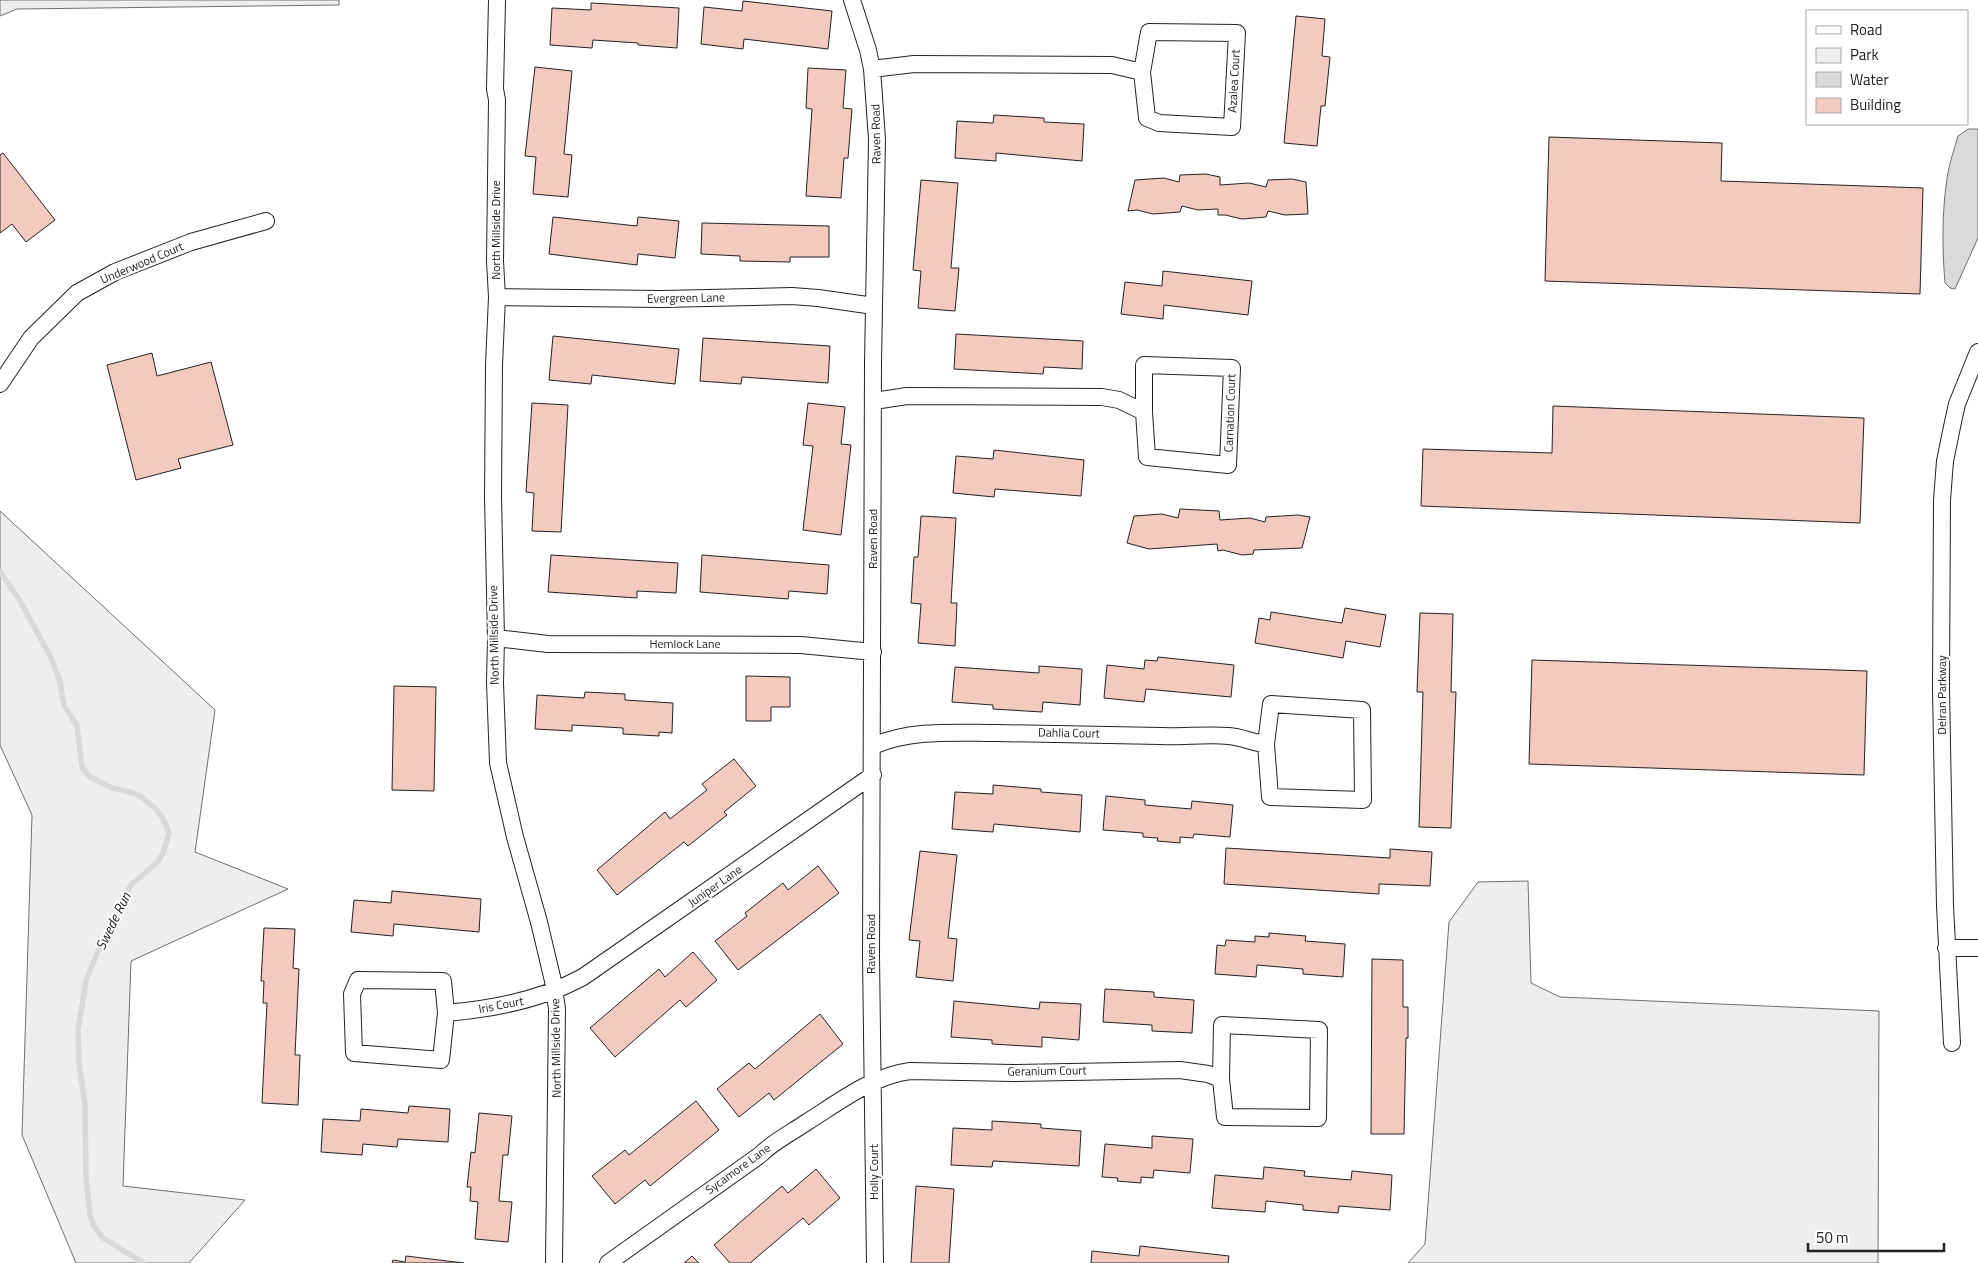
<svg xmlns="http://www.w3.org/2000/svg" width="1978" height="1263" viewBox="0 0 1978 1263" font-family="'Titillium Web',sans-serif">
<rect width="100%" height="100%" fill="#fff"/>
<path fill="#eee" stroke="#6f6f6f" d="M0,0H339V5L17,9L0,16Z
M0,511L215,710L195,852L288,889L131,961L123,1186L245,1200L189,1263H76L22,1135L32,815L0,745Z
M1528,881L1531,983L1560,997L1879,1011L1878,1263H1408L1425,1244L1449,922L1478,882Z"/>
<path fill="#d9d9d9" stroke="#6f6f6f" d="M1968,129H1978V238L1955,289L1950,288L1945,283C1942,249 1942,212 1947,178C1949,164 1954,150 1958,136Z"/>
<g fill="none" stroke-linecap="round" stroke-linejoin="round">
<path stroke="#d9d9d9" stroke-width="5.5" d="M0,572L19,599L50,656L60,681L64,706L77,725L82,767L89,776L112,788L134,793L143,798L157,810L163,819L167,827L169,834L163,853L158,862L131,885L128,890L125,902L104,937L86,980L78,1030L79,1064L85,1104L86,1177L90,1215L94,1226L103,1238L144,1263"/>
</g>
<path fill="#f3c9c0" stroke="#222" d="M743,1L832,11L828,49L744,39L743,49L701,44L704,7L742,11Z
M591,3L679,8L677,48L638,45V43L593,40L592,48L550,45L552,8L591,10Z
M1296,16L1325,19L1322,56L1330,57L1325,106H1321L1317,146L1284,143Z
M535,67L572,71L564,154L572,155L568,197L533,194L536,157L525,156Z
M808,68L846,70L843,108L852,109L848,158H844L841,198L806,196L812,109L806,108Z
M994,115L1044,118V122L1084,124L1082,161L996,153V161L955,158L957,121L993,123Z
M1549,137L1722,143L1721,181L1923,188L1920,294L1545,281Z
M3,153L55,220L26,242L12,224L0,233V155Z
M1206,174L1220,177V185L1249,183L1266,187L1268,180L1292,179L1306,182L1308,214L1285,215L1268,211L1266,217L1242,219L1225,215H1218V209L1198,210L1182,206L1180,212L1153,214L1137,210L1128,211L1135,180L1164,178L1179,182L1180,175Z
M921,180L958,183L951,268H959L955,311L918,308L921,271L913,270Z
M553,217L637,226L638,217L679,221L675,258L638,254L637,265L549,254Z
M702,223L829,226V257H790V262L740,261V256L701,254Z
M1163,271L1252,281L1248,315L1164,305L1163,319L1121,314L1125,282L1162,286Z
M956,334L1083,341L1082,369L1044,367L1043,374L954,369Z
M553,336L679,349L675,384L592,375L591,384L549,380Z
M703,338L830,346L828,383L742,377L741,384L700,381Z
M152,353L157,376L211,362L233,445L178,459L181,468L136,480L107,365Z
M532,403L568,405L561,532L532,531L534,493L526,492Z
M808,403L845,407L841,444L851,445L841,535L803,530L813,446L803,445Z
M1553,406L1864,418L1860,523L1421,506L1423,449L1552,453Z
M994,450L1084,460L1081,496L995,489L994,497L953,493L956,456L993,459Z
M1180,509L1219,511L1220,520L1250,518L1265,522L1266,517L1298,515L1310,517L1302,548L1254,550L1253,554L1242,555L1223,550L1218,551L1217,544L1149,549L1127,543L1134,516L1162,514L1178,518Z
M921,516L956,518L951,603H957L955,646L918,643L921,604L911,603L914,557H918Z
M551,555L678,563L676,593L637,591V598L548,592Z
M702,555L829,565L827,594L789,591L788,599L700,592Z
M1345,608L1386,615L1380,647L1346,641L1343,658L1255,643L1259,618L1270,620L1271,612L1342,623Z
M1420,613L1453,614L1451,692H1456L1451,828L1419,827L1423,692H1417Z
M1158,657L1234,665L1231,697L1146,689L1144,702L1104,698L1107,665L1144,669L1145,660L1157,661Z
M1532,660L1867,671L1864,775L1529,764Z
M1039,666L1082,669L1080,705L1043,702L1042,712L993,709V705L952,702L955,667L1039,673Z
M746,676L790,677V707H771V721H746Z
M394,686L436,687L434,791L392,790Z
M585,692L625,694V700L673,703L672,733L659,732V736L623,734V728L572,725V731L535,729L537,695L584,698Z
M734,759L756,786L724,812L727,815L688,846L684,842L617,895L597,870L665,812L670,819L707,790L702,784Z
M993,785L1041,789V792L1082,795L1080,832L994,824L993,832L952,829L955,792L993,794Z
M1106,796L1145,800V805L1191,809L1192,801L1233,805L1230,837L1194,834L1193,838L1180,837V843L1157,841L1158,838L1143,837V833L1103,830Z
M1226,848L1390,858V849L1432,852L1430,886L1379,884V894L1224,884Z
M920,851L957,855L948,938L957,939L953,981L916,977L920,941L909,940Z
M818,866L839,893L738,970L715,941L747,916L745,913L783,883L788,890Z
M392,891L481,899L479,932L394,924L393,936L351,932L354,900L391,903Z
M264,928L295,929L293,968L299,969L295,1055H300L298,1105L262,1103L267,1003H263L264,981H261Z
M1269,933L1306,936L1305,941L1345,944L1343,977L1303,974V969L1257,965L1256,977L1215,974L1217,945L1225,946L1226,940L1255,942V936L1269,937Z
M693,952L717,980L686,1007L680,1000L615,1057L590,1028L659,969L665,977Z
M1372,959L1403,960V1007H1408V1038H1406L1404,1134H1371Z
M1105,989L1154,992V997L1194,1000L1192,1033L1152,1031V1025L1103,1022Z
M954,1001L1039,1009L1040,1002L1081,1004L1079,1040L1042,1037V1047L992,1044V1040L951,1037Z
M820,1014L843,1044L774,1100L769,1093L739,1117L717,1089L749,1063L755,1069Z
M696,1101L719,1130L650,1186L645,1180L615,1204L592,1176L625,1150L629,1155Z
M409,1106L450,1109L448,1142L398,1139L397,1147L363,1144L362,1155L321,1152L323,1119L360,1121L361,1109L408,1113Z
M479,1113L512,1116L508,1155H503L499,1201L512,1202L508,1242L475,1239L478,1202L470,1201L471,1187H467L471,1152L475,1153Z
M992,1121L1041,1124V1128L1081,1131L1079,1166L993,1161L992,1167L951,1165L953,1128L992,1130Z
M1152,1136L1193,1139L1190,1173L1154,1170L1153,1178L1141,1177V1183L1117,1181L1118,1178L1102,1177L1105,1144L1152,1148Z
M1264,1167L1305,1171L1304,1176L1351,1180L1352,1171L1392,1175L1390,1210L1339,1206L1338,1213L1303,1210V1205L1266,1201L1265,1212L1212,1208L1215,1175L1263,1179Z
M816,1169L840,1198L809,1225L803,1218L750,1263H730L714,1245L782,1186L788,1193Z
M916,1186L954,1189L949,1263H911Z
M1140,1246L1229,1256L1228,1263H1091L1092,1251L1139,1256Z
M406,1256L464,1263H392L393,1260L405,1262Z
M692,1256L699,1263H684Z"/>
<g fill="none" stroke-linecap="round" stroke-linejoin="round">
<g stroke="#222" stroke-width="18">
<path id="minor" d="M497,0L495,89L497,100L495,261L497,297L494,365L493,497L496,638L495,683L498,763L515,837L539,922L553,981L557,1009L554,1263
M852,0L868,50L872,69L877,139L873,363L871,956L875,1263
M872,69L914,64L1112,65L1142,72L1147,118L1159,123L1232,127L1237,33L1149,32L1142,72
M497,297L662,299L792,296L818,298L874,306
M0,384L31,338L77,293L115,272L191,242L266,221
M874,401L907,396L1102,397L1119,400L1144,412L1147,457L1228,465L1232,368L1144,365V412
M496,638L548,644L801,645L873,652
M1271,704L1362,710L1363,800L1270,797L1266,744Z
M873,746C911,729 956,733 997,733C1051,734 1106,735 1161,736C1183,737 1207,734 1229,736C1242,737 1253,743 1266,744
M1946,948H1978
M358,980L443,981L446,1013L441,1060L354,1053L352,994Z
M446,1013C494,1009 541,1000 583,977L873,775
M1952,1043L1945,906L1941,689L1942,500L1945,461L1953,422L1957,404L1978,352
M608,1263L760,1155C774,1141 791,1133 807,1122C839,1102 872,1076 910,1071L1014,1073L1180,1070L1208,1074L1221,1079L1225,1117L1318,1118L1319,1030L1222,1025L1221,1079"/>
</g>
<use href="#minor" stroke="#fff" stroke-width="16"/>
</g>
<g text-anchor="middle" stroke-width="4" stroke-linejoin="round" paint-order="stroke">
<g font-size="12" fill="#222" stroke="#fff">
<text transform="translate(1234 81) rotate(-87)" y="4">Azalea Court</text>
<text transform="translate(876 134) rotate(-91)" y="4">Raven Road</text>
<text transform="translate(496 230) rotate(-90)" y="4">North Millside Drive</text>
<text transform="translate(142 263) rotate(-23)" y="4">Underwood Court</text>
<text transform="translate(686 298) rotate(-1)" y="4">Evergreen Lane</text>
<text transform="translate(1230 413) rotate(-88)" y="4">Carnation Court</text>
<text transform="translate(873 539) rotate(-90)" y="4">Raven Road</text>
<text transform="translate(494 635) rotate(-91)" y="4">North Millside Drive</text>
<text x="685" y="648">Hemlock Lane</text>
<text transform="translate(1942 695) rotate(-90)" y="4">Delran Parkway</text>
<text transform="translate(1069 733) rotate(1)" y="4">Dahlia Court</text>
<text transform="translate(715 886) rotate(-35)" y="4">Juniper Lane</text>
<text transform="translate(871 944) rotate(-90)" y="4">Raven Road</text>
<text transform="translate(501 1005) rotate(-11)" y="4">Iris Court</text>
<text transform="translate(556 1048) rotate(-91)" y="4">North Millside Drive</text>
<text transform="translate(1047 1071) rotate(-1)" y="4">Geranium Court</text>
<text transform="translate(738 1169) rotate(-36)" y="4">Sycamore Lane</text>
<text transform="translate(874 1172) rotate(-90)" y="4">Holly Court</text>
</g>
<g font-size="14" font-style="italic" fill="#222" stroke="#fff">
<text transform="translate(113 921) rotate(-64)" y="5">Swede Run</text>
</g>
</g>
<rect x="1806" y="10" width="162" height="115" fill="#ffffff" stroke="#a7a7a7"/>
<rect x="1816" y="26" width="25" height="8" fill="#ffffff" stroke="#a7a7a7"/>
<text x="1850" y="35" font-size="15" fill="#222222">Road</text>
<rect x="1816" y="48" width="25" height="15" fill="#eeeeee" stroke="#a7a7a7"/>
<text x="1850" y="60" font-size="15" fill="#222222">Park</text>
<rect x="1816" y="72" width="25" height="15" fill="#d9d9d9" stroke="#a7a7a7"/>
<text x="1850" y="85" font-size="15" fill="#222222">Water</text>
<rect x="1816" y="98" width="25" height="15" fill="#f3c9c0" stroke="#a7a7a7"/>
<text x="1850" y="110" font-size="15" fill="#222222">Building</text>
<path d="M1808 1243v8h136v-8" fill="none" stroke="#222222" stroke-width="2.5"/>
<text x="1816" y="1243" font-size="15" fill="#222222" stroke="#ffffff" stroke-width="4" paint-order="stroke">50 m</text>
</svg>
